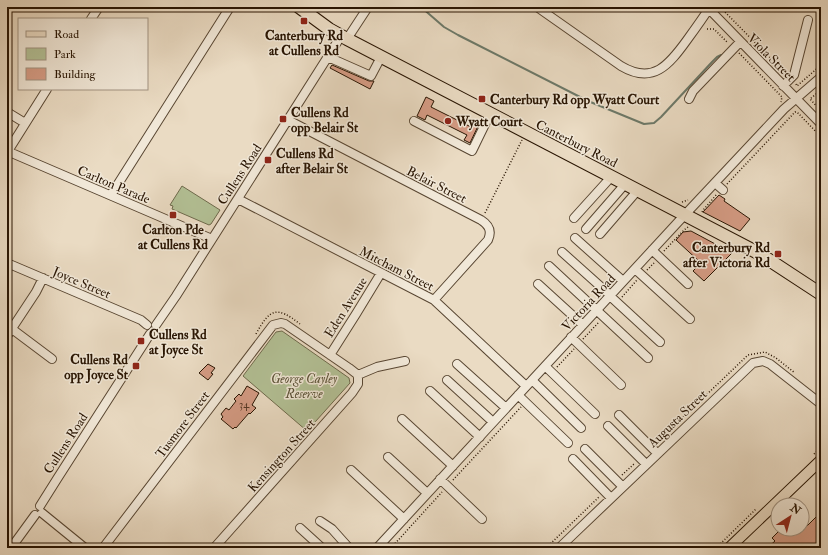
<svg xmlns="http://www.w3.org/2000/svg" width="828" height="555" viewBox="0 0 828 555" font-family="'IM FELL Double Pica',serif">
<rect width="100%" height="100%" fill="#eadbc3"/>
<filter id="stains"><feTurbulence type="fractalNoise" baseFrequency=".005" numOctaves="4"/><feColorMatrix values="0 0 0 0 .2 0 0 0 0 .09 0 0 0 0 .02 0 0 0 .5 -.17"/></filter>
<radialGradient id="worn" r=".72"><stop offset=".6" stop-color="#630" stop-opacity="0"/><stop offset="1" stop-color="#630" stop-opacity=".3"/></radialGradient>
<path fill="#b3c196" stroke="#6e6a4c" d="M182,186L220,210L211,224L209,225L172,209L173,206L170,205Z
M282,331L349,378L350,383L307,431L243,376L276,332Z"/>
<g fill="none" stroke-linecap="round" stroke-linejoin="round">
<path stroke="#6c7969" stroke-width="2" d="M421,7L444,27L458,35L588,101L644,124L654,123L661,117L712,62L717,57L721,55"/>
</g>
<path fill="#d69c85" stroke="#281402" d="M332,65L369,81H374L370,89L330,68Z
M426,97L434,101L431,107L471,127L473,122L479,124L470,143L464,140L467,135L427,115L425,120L417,116Z
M719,195L725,199L724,201L750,219L740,231L703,212Z
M691,231L732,253L704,281L693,271L701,263L676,240L683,232Z
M208,364L215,368L211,373L213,374L208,380L199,373Z
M247,386L259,393L252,405L256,408L250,414L249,413L236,428L235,427L233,429L221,419L223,417L221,414L226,408L229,410L236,401L234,399L239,394L241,396Z
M816,517L821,522V548H767L775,541L772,538L781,529H804Z"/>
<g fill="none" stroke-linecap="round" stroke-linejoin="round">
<g stroke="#584632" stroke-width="10">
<path id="minor" d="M537,7L621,66C653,85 669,65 687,40C695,29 703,18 710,7
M707,7L821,124
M91,19L99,7
M347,39L368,7
M328,57L371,76L381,57
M783,86L794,75L808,20
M689,99L693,91L740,42
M7,112L25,123
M288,120L481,220C489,225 492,231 488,240L434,300
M414,121L472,151L490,114
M7,151L212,239
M8,151L47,89
M715,183L723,190
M111,195L230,7
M238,199L434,300L526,386
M574,218L612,176
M586,229L626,183
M600,234L638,190
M575,238L623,281
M652,250L688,284
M562,252L610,295
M7,263L141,320L147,325
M549,266L648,358
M635,269L690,319
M538,284L583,325
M610,296L660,342
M156,325L176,296L341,36
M12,329L52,359
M7,336L36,292L43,278
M571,337L621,385
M330,355L356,314L381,273
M457,364L506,408
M545,366L595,414
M358,375L377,367L405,361
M447,380L493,422
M532,380L581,428
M430,391L480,437
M518,395L568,443
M619,415L657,453
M402,419L453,466
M608,426L646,464
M585,449L623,487
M388,457L427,493
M573,459L611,498
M351,470L404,519
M440,479L482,519
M40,506L57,479L150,334
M42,513L85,548
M320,521L332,529L349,548
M300,528L322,548
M11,548L35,515
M103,548L273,325L281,323L285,324L349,368L358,375
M214,548L352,393L358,384V375
M377,548L679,221L784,109L821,77
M559,548L753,363L763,361L770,364L821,404"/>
</g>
<g stroke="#281402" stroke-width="12">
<path id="major" d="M729,548L821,460"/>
</g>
<g stroke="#281402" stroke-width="14">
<path id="highway" d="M299,7L329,29L347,39L760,254L821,294"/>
</g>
<path stroke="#281402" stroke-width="1.5" stroke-dasharray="1 2" stroke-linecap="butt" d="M693,9L696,7
M723,10L785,73
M707,29H714L728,43
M739,53L782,97L781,102
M796,84L797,86L821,65
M821,90L810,99L821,111
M727,184L795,112H797L821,137
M682,202L688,200
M702,212L704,209L717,194
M485,213L522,140
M664,251L684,230L688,227
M647,270L654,263
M622,297L637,280
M256,334C270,308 277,306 300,324
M583,339L599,322
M557,367L574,349
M657,442L748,355L765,352L776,358L795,373
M814,454L821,447
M622,475L635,463
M453,480L521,407
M391,548L442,492
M546,548L599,497
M716,548L756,509"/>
<use href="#minor" stroke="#f1e8d8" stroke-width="8"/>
<use href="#major" stroke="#eadbc3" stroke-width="10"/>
<use href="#highway" stroke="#eadbc3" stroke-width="12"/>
</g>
<g fill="#8f2418" stroke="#f1e8d8" stroke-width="1.5">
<rect x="300" y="17" width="8" height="8" rx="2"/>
<rect x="478" y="95" width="8" height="8" rx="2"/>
<rect x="279" y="115" width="8" height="8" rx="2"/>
<circle cx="448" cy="121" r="4"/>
<rect x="264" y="156" width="8" height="8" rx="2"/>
<rect x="169" y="211" width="8" height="8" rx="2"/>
<rect x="774" y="250" width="8" height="8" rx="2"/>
<rect x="137" y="337" width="8" height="8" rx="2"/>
<rect x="132" y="362" width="8" height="8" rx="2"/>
</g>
<g text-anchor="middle" stroke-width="3" stroke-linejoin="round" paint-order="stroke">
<g font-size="11" fill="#543623">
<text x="244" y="408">34</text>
</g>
<g font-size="13" font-weight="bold" fill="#281402" stroke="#f1e8d8" text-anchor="start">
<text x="304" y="40" text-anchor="middle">Canterbury Rd<tspan x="304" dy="15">at Cullens Rd</tspan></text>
<text x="490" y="104">Canterbury Rd opp Wyatt Court</text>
<text x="291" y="117">Cullens Rd<tspan x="291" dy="15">opp Belair St</tspan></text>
<text x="456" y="126">Wyatt Court</text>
<text x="276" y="158">Cullens Rd<tspan x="276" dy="15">after Belair St</tspan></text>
<text x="173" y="234" text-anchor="middle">Carlton Pde<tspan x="173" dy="15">at Cullens Rd</tspan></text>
<text x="770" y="252" text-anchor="end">Canterbury Rd<tspan x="770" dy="15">after Victoria Rd</tspan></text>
<text x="149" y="339">Cullens Rd<tspan x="149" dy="15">at Joyce St</tspan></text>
<text x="128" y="364" text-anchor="end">Cullens Rd<tspan x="128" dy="15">opp Joyce St</tspan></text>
</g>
<g font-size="13" fill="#281402" stroke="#f1e8d8">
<text transform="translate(772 57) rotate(45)" y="5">Viola Street</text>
<text transform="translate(577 143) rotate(27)" y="5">Canterbury Road</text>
<text transform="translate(239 174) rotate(-57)" y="5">Cullens Road</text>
<text transform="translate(114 184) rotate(23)" y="5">Carlton Parade</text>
<text transform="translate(437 184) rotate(27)" y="5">Belair Street</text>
<text transform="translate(397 268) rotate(27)" y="5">Mitcham Street</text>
<text transform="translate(82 282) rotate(23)" y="5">Joyce Street</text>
<text transform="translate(588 302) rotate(-47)" y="5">Victoria Road</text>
<text transform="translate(345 307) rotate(-58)" y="5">Eden Avenue</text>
<text transform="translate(677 418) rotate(-44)" y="5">Augusta Street</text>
<text transform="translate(182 424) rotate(-53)" y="5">Tusmore Street</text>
<text transform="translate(65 443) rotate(-57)" y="5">Cullens Road</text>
<text transform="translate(281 455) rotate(-48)" y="5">Kensington Street</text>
</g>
<g font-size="13" font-style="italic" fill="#595136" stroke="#f1e8d8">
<text x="304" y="383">George Cayley<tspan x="304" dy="15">Reserve</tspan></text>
</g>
</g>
<rect width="828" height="555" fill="none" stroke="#eadbc3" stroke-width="24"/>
<rect x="8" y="8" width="812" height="539" fill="none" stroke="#281402" stroke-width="2"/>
<rect x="12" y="12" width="804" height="531" fill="none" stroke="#281402"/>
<rect x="18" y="18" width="130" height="72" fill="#f1e8d8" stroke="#a19382"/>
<rect x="26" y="31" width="20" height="6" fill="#eadbc3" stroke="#a19382"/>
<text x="54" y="38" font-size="12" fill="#281402">Road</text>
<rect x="26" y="48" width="20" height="12" fill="#b3c196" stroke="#a19382"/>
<text x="54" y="58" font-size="12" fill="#281402">Park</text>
<rect x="26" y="68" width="20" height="12" fill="#d69c85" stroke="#a19382"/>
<text x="54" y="78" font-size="12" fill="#281402">Building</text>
<g transform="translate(790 517) rotate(36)"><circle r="19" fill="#f1e8d8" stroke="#a19382"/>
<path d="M0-3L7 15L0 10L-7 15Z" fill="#8f2418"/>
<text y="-6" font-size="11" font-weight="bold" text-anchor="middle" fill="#281402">N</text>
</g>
<rect width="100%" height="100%" filter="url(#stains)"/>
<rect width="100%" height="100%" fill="url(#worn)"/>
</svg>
